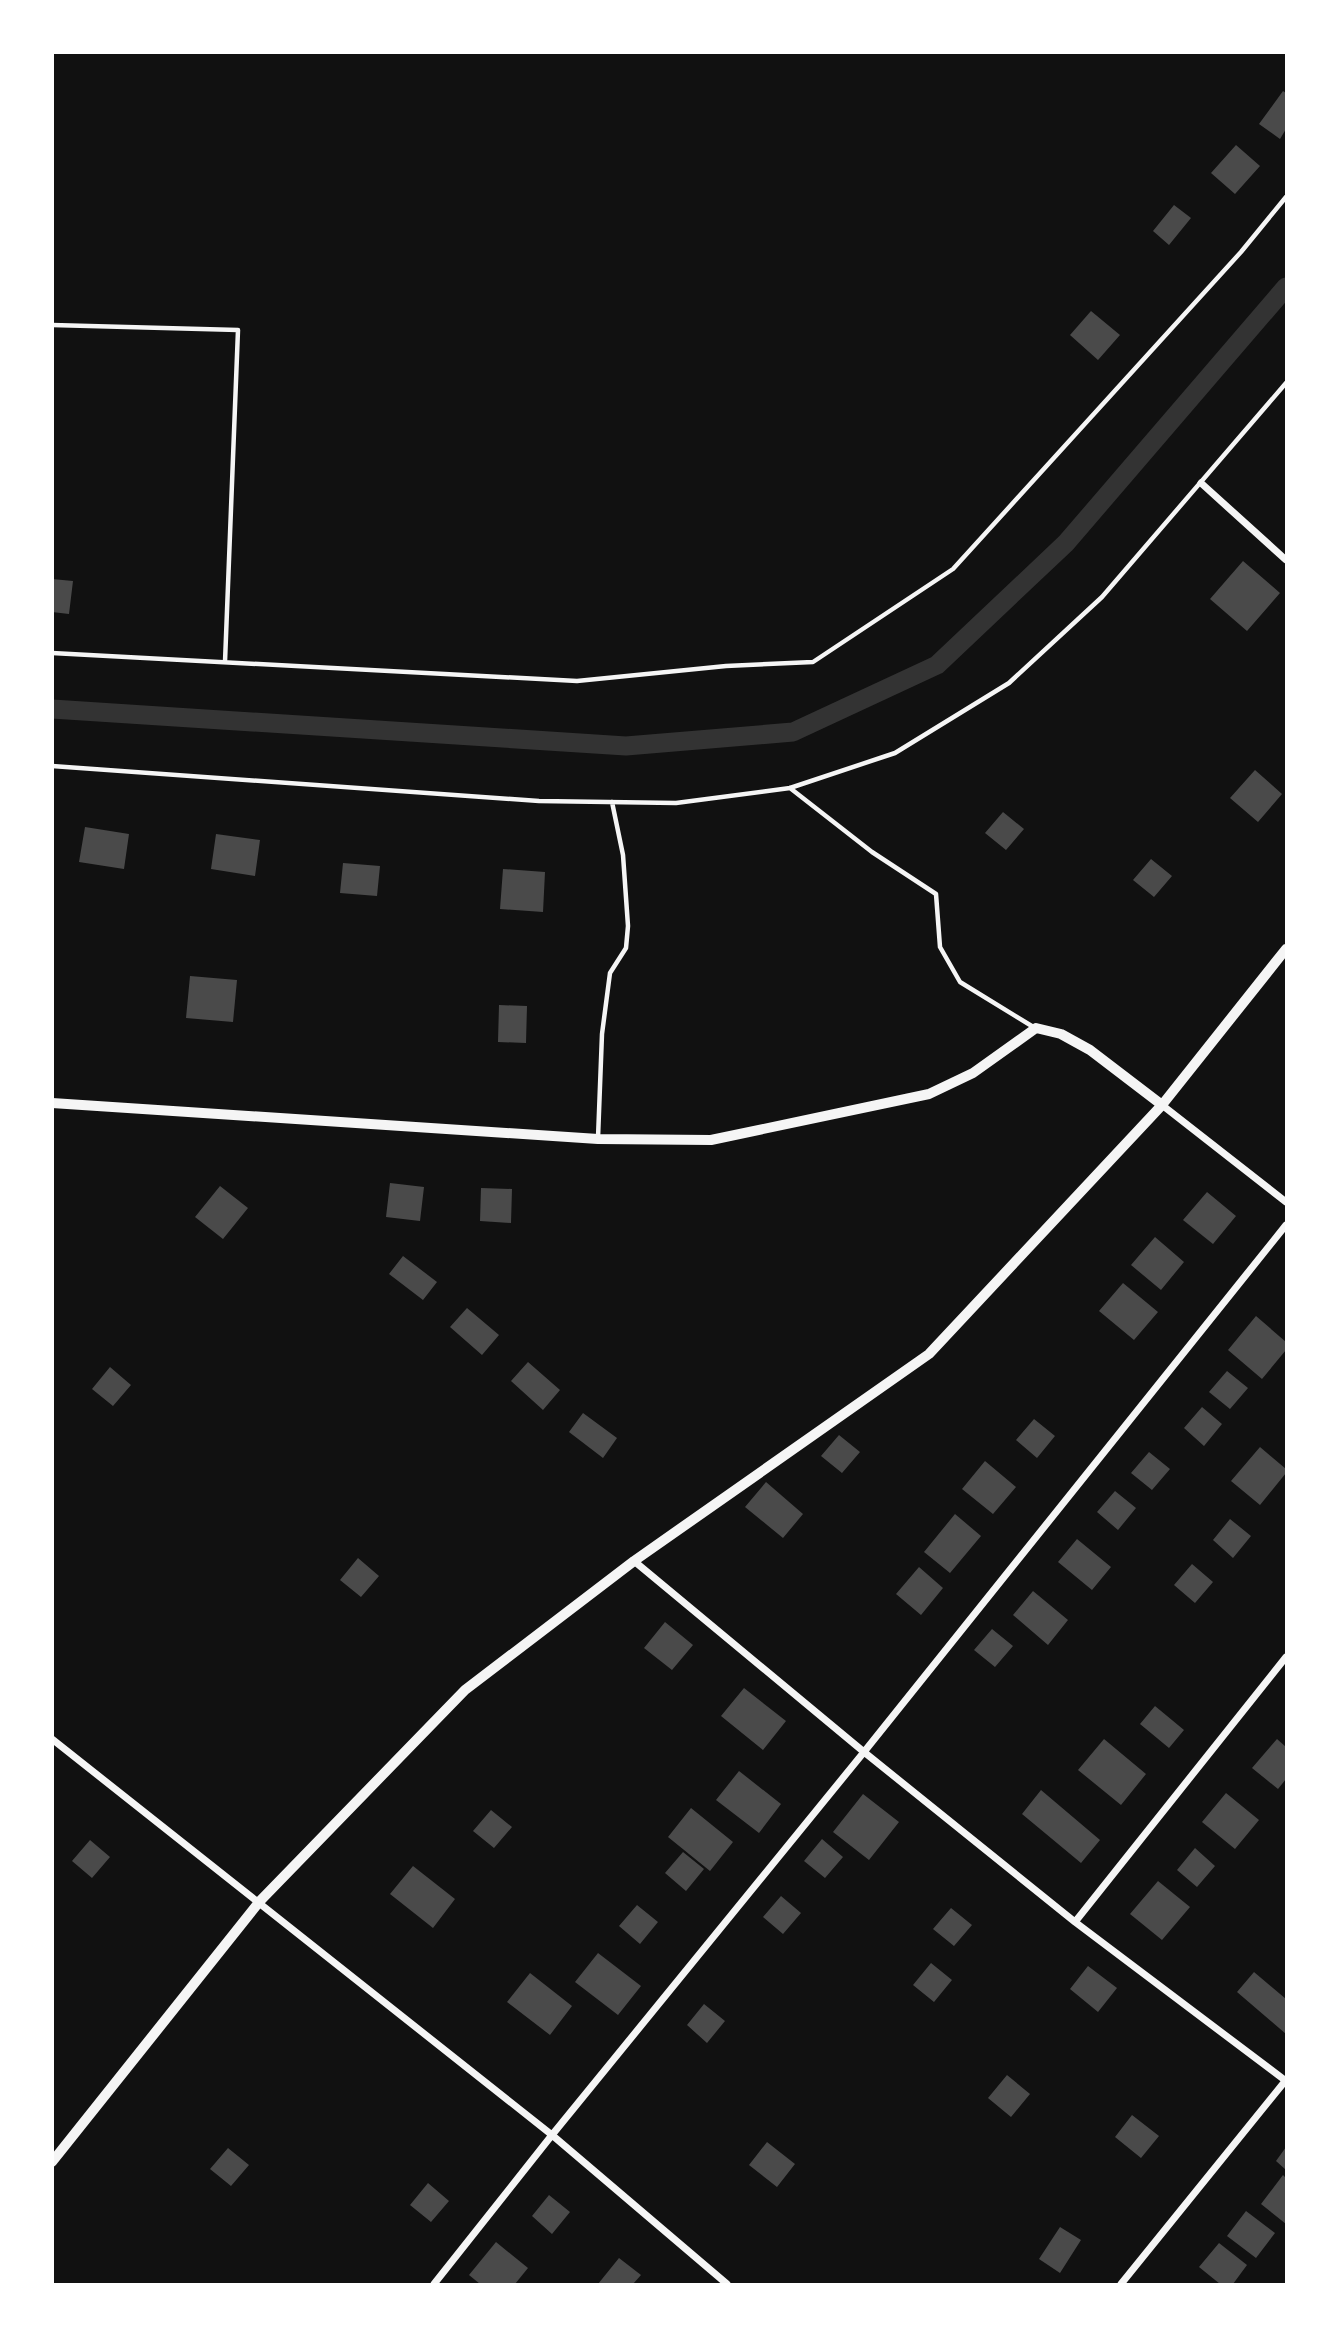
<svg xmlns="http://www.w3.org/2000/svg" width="1339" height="2337" viewBox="0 0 1339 2337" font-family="Montserrat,sans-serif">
<rect width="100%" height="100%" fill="#111"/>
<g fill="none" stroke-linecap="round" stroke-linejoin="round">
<path stroke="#333" stroke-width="19" d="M52,709L626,746L793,732L937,665L1066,543L1286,287"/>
</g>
<path fill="#4a4a4a" d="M1283,91L1286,93V129L1280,139L1259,124Z
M1236,145L1260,166L1235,194L1211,173Z
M1174,205L1191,218L1169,245L1153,231Z
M1091,311L1120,335L1098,360L1070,335Z
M1243,561L1280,593L1247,631L1210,599Z
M52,579L73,581L69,614L52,612Z
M1255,770L1282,794L1258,822L1230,798Z
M1003,812L1024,829L1006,850L985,833Z
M85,827L129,834L124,869L79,862Z
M216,834L260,840L255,876L211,869Z
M1151,859L1172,876L1154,897L1133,880Z
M343,863L380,866L377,896L340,893Z
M503,869L545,872L543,912L500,909Z
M190,976L237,980L233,1022L186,1018Z
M499,1005L527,1006L526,1043L498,1042Z
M390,1183L424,1187L420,1221L386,1217Z
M220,1186L248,1208L223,1239L195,1217Z
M481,1188L512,1189L511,1223L480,1221Z
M1207,1192L1236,1216L1213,1244L1183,1220Z
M1155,1237L1184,1262L1161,1290L1131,1265Z
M403,1256L437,1282L423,1300L389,1274Z
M1123,1283L1158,1312L1134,1340L1099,1311Z
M467,1308L499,1335L482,1355L450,1327Z
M1256,1316L1286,1342V1350L1262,1379L1228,1350Z
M528,1362L560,1390L543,1410L511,1381Z
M110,1367L131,1385L113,1406L92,1389Z
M1227,1371L1248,1388L1230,1409L1209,1392Z
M1202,1407L1222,1424L1204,1446L1184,1428Z
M583,1413L617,1438L603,1458L569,1432Z
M1034,1419L1055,1436L1037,1458L1016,1440Z
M839,1435L860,1452L842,1473L821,1456Z
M1260,1447L1286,1469V1473L1260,1505L1231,1481Z
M1149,1452L1170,1469L1152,1490L1131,1473Z
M985,1461L1016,1487L993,1514L962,1489Z
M766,1482L803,1514L783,1538L745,1507Z
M1115,1491L1136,1508L1118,1530L1097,1512Z
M955,1514L981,1536L950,1573L924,1552Z
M1230,1519L1251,1536L1233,1558L1213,1540Z
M1077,1539L1111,1567L1092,1590L1058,1562Z
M358,1558L379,1576L361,1597L340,1580Z
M1192,1564L1213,1582L1195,1603L1174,1585Z
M919,1567L943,1588L921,1615L896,1594Z
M1033,1591L1068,1620L1048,1645L1013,1615Z
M665,1622L693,1645L672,1670L644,1648Z
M992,1629L1013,1646L995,1667L974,1650Z
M744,1688L786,1721L763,1750L721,1716Z
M1155,1706L1184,1730L1169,1748L1140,1724Z
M1104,1739L1146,1774L1121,1805L1078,1770Z
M1277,1739L1286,1747V1779L1278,1789L1252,1768Z
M739,1771L781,1804L759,1833L716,1800Z
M1041,1790L1100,1840L1081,1863L1022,1814Z
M1226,1793L1259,1820L1235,1849L1202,1822Z
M863,1794L899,1822L869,1860L833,1832Z
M691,1808L733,1842L710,1871L668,1837Z
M491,1810L512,1827L494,1848L473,1831Z
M822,1839L843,1857L825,1878L804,1861Z
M90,1840L110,1857L92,1878L72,1861Z
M1195,1848L1215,1866L1197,1887L1177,1870Z
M683,1852L704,1869L686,1891L665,1873Z
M413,1866L455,1899L433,1928L390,1894Z
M1158,1881L1190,1907L1162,1940L1130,1914Z
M781,1896L801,1913L783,1934L763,1917Z
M637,1905L658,1922L640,1944L619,1926Z
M951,1908L972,1925L954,1946L933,1929Z
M598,1953L641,1986L618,2015L575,1982Z
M931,1963L952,1980L934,2002L913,1985Z
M1088,1966L1117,1988L1098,2012L1070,1989Z
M1254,1972L1286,1999V2034L1237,1992Z
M530,1973L572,2006L550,2035L507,2002Z
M704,2004L725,2021L707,2043L687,2025Z
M1007,2075L1030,2094L1011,2117L988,2098Z
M1132,2115L1159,2136L1141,2158L1115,2137Z
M767,2142L795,2164L777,2187L749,2165Z
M1286,2147V2170L1276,2161Z
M228,2148L249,2165L231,2186L210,2169Z
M1283,2175L1286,2178V2224L1261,2204Z
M428,2183L449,2201L431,2222L410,2205Z
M549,2195L570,2212L552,2234L532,2216Z
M1246,2211L1275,2233L1256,2258L1227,2236Z
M1060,2227L1081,2240L1060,2273L1039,2259Z
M496,2242L528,2268L515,2284H480L469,2275Z
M1219,2243L1247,2265L1233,2284H1220L1199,2267Z
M619,2258L641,2275L633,2284H598Z"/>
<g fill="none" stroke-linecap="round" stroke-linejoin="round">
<path stroke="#f5f5f5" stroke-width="4.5" d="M52,325L238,330L225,662
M52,653L577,681L726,666L813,662L953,569L1241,252L1286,197
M52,766L539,801L676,803L790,788L895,753L1009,683L1102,597L1286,383
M790,788L872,852L936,894L940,947L960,982L1035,1028
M598,1138L602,1034L610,973L626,948L628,926L623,855L612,802"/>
<path stroke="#f5f5f5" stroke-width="7" d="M1201,483L1286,560
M1162,1105L1286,1202
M634,1561L864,1752L1075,1922L1286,2081
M52,1739L552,2135L727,2284
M1075,1922L1286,1657
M434,2284L552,2135L864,1752L1286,1225
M1121,2284L1286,2080"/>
<path stroke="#f5f5f5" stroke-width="10" d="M52,1103L598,1139L711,1140L929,1094L973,1073L1036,1028L1061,1034L1090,1050L1162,1105
M52,2162L260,1901L465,1690L634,1561L929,1354L1162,1105L1286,949"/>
</g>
<rect width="1339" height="2337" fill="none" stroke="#ffffff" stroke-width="108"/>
</svg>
